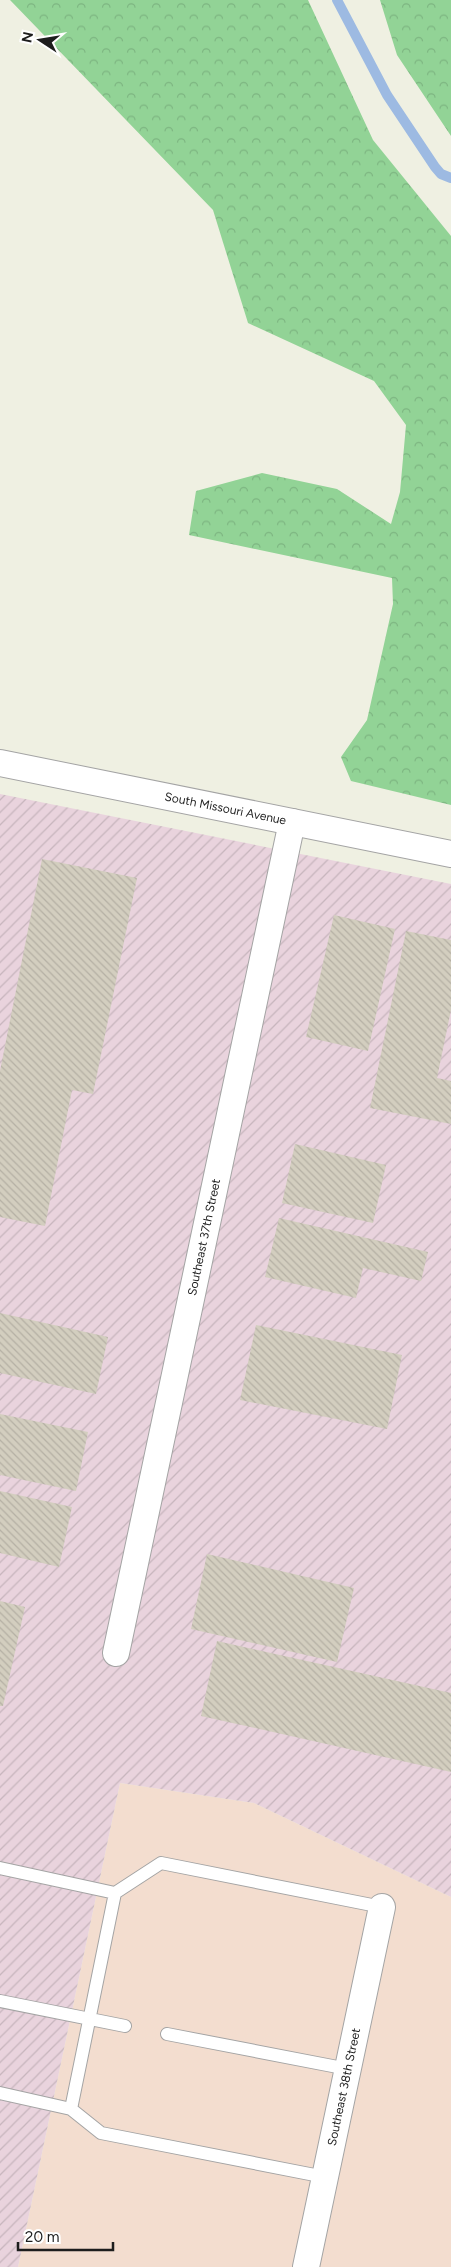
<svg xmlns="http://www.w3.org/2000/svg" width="451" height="2267" viewBox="0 0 451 2267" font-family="Figtree,sans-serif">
<defs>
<pattern id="industrial-furrows" width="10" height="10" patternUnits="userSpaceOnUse" patternTransform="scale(1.25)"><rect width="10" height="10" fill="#e9d3dd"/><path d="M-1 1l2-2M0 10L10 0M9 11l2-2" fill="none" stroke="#c7b5bd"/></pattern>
<pattern id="forest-crowns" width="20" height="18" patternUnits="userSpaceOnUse" patternTransform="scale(1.25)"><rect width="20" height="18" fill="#92d396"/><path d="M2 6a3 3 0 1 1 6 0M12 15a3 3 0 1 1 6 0" fill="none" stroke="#7db581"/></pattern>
<pattern id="building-back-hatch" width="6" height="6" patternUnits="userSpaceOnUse" patternTransform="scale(1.25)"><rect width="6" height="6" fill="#d3cebf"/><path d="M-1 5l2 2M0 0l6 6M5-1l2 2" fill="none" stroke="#b5b0a4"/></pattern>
</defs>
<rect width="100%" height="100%" fill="#eff0e2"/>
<path fill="#f3ddcf" d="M120,1783L254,1803L451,1897V2267H18Z"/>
<path fill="url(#industrial-furrows)" d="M0,794L451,884V1897L254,1803L120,1783L18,2267H0Z"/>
<path fill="url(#forest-crowns)" d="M10,0H308L373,140L451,236V805L351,781L341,757L367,720L393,604L392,578L189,535L196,491L262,473L337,489L391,524L400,492L406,425L374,381L248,323L213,210Z
M380,0H451V136L397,55Z"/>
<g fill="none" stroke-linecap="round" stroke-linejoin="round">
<path stroke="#9dbae2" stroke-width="10" d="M337,0L387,95L435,167L441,174L451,178"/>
</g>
<path fill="url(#building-back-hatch)" d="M42,859L137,878L93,1094L72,1090L45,1226L0,1217V1071Z
M334,915L395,929L368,1051L306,1037Z
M406,931L451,940V1010L437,1078L451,1081V1124L370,1108Z
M295,1144L386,1165L373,1223L282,1203Z
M279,1218L428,1252L421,1281L363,1268L356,1298L265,1277Z
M0,1313L108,1337L96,1394L0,1373Z
M256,1325L402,1355L387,1429L240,1400Z
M0,1414L88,1432L76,1491L0,1475Z
M0,1491L72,1507L59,1567L0,1553Z
M207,1554L354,1588L337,1662L191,1629Z
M0,1601L25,1607L3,1706H0Z
M217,1641L451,1693V1772L201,1716Z"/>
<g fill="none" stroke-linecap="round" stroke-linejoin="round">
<g stroke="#a4a4a4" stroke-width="14">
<path id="service" d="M0,1868L115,1893L71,2109L0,2093
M115,1893L161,1863L382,1907
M0,2001L125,2026
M167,2034L348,2069
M71,2109L101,2133L325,2177"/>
</g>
<g stroke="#a4a4a4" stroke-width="28">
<g id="minor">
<path id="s1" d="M0,763L451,854"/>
<path id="s2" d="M116,1653L292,822"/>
<path id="s3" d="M306,2267L382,1907"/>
</g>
</g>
<use href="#service" stroke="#fff" stroke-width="12"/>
<use href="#minor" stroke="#fff" stroke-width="26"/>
</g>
<g text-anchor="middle" stroke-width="4" stroke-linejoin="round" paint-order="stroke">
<g font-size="12" fill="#1d1d1d" stroke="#fff">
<text dy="4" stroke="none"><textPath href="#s1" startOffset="230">South Missouri Avenue</textPath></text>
<text dy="4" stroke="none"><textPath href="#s2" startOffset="425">Southeast 37th Street</textPath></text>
<text dy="4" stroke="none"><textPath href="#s3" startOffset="184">Southeast 38th Street</textPath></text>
</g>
</g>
<g transform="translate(40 40) rotate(282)" stroke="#ffffff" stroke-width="4" paint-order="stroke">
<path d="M0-4L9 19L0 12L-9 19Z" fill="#1d1d1d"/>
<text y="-8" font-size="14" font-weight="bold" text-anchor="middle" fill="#1d1d1d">N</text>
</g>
<path d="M18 2242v8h95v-8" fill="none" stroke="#1d1d1d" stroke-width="2.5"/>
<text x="25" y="2242" font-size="15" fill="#1d1d1d" stroke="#ffffff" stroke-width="4" paint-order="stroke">20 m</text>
</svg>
